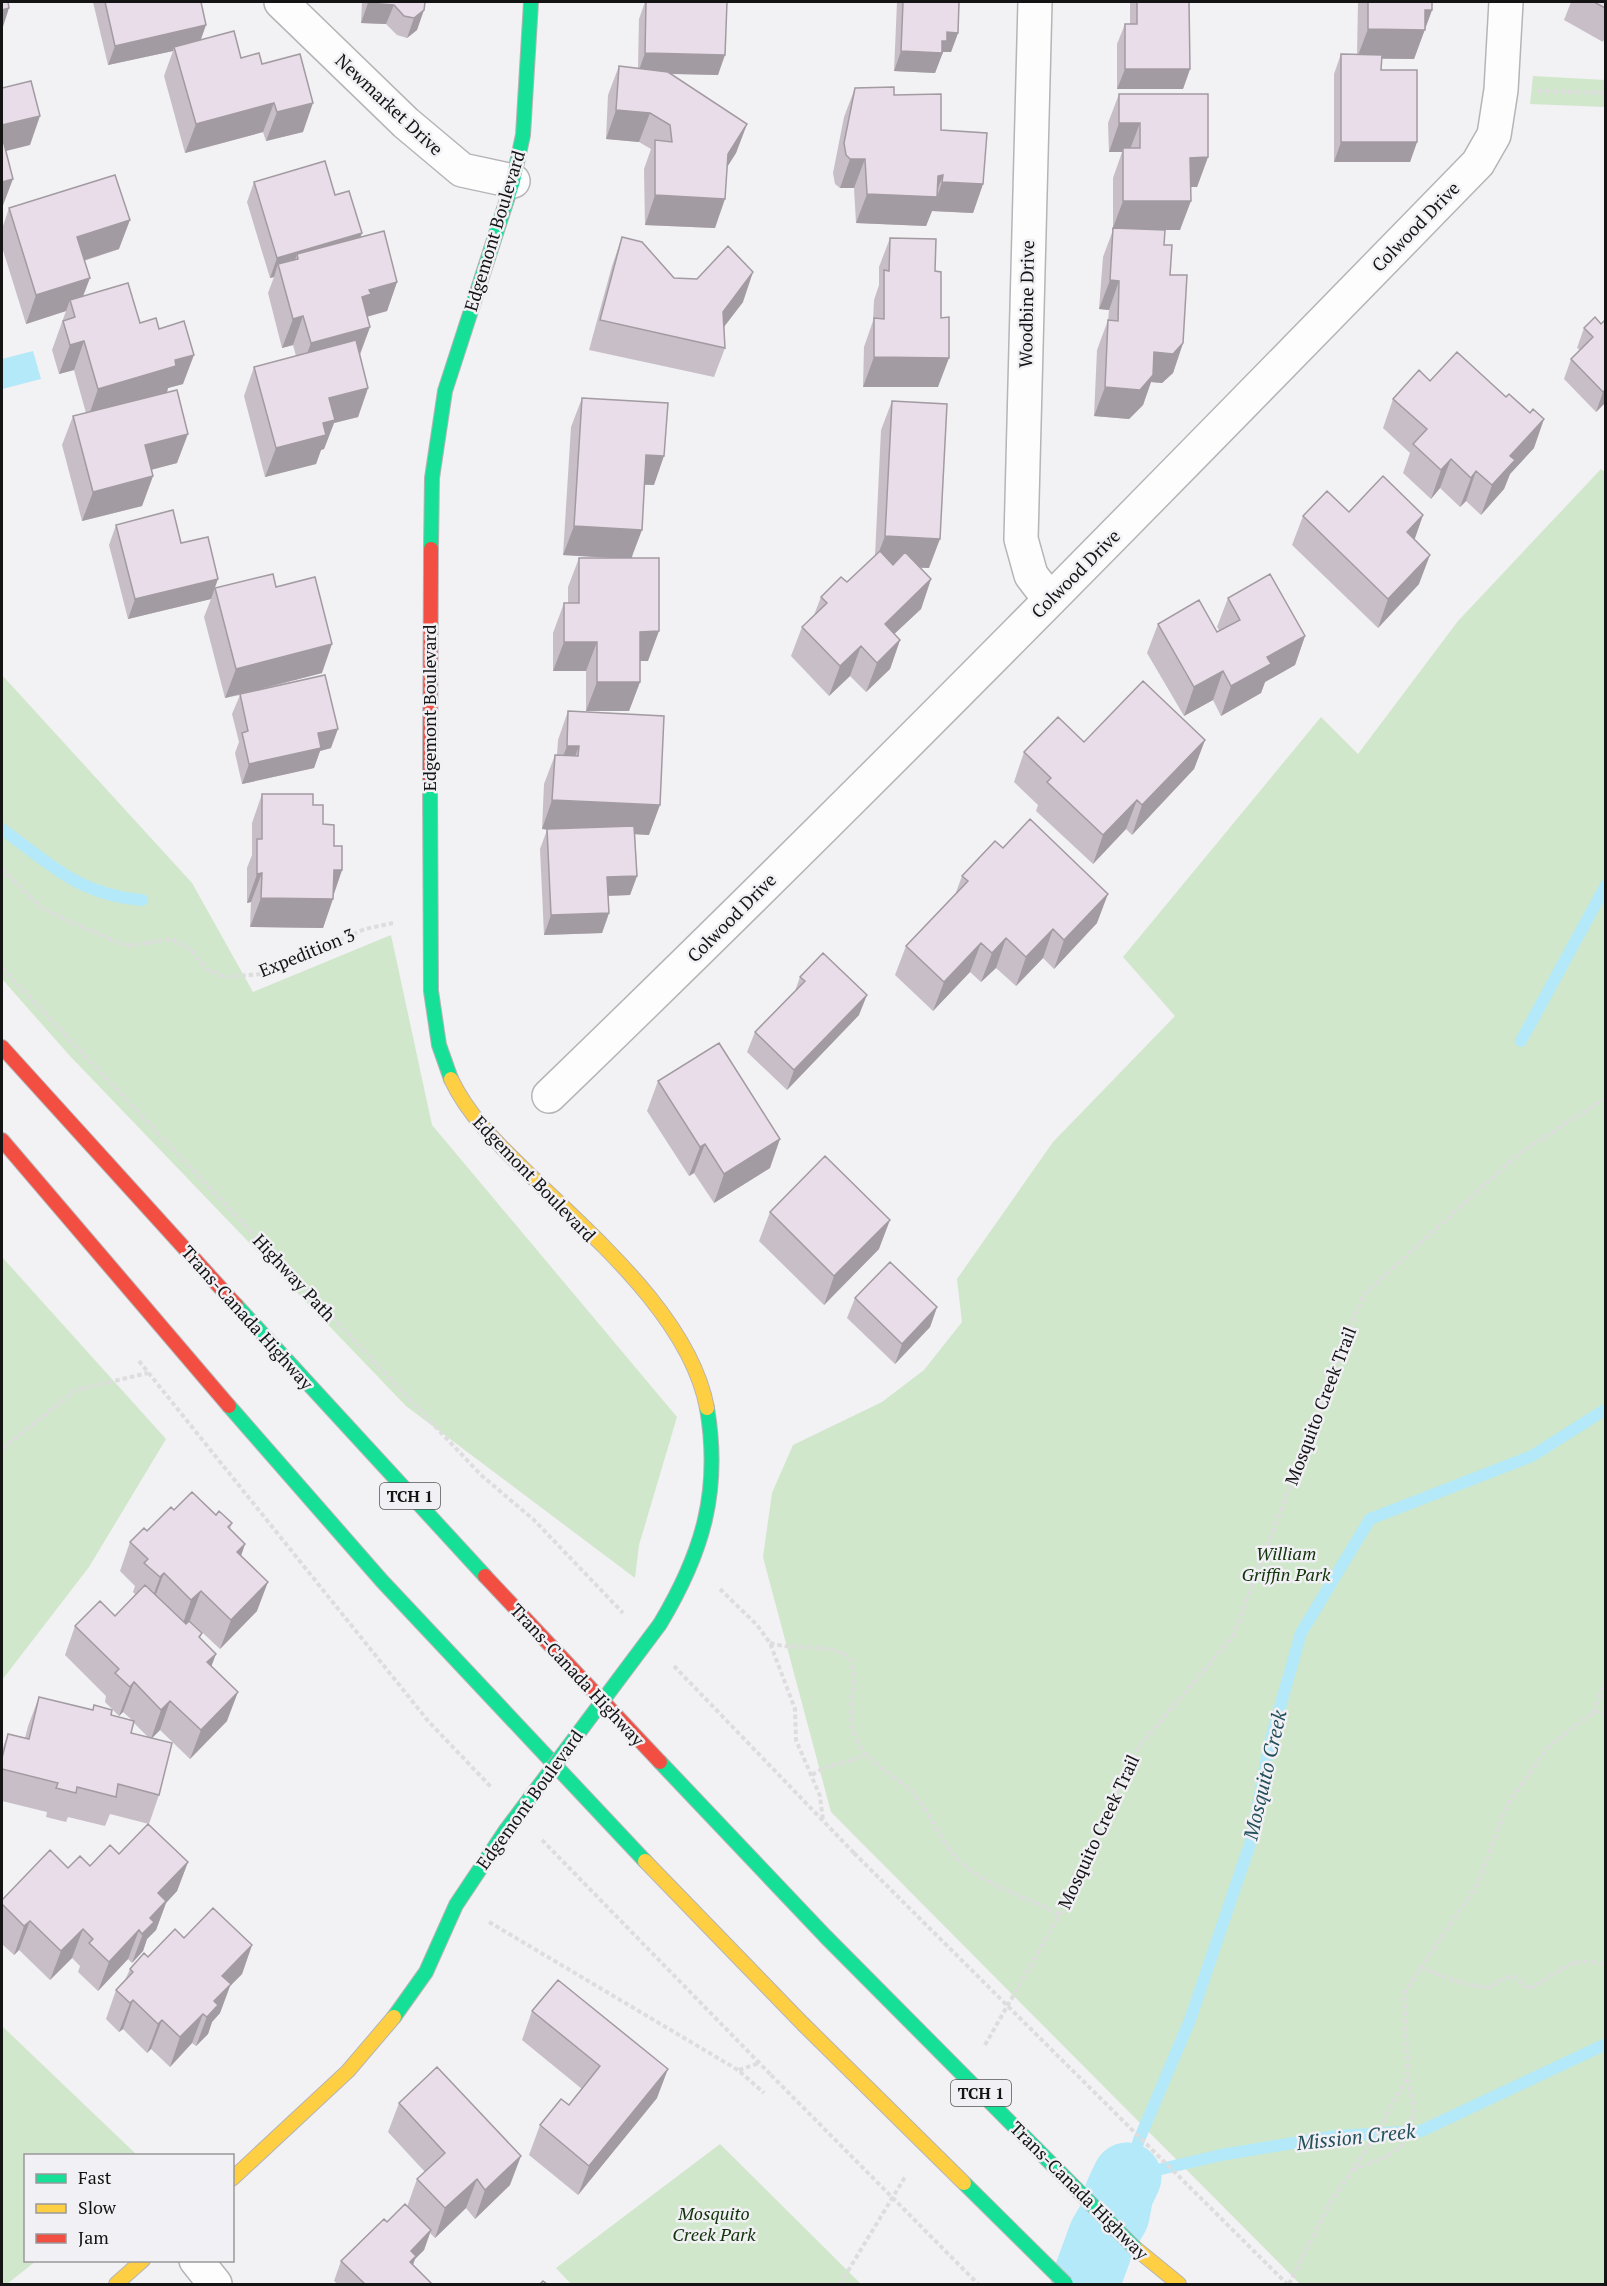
<svg xmlns="http://www.w3.org/2000/svg" width="1607" height="2286" viewBox="0 0 1607 2286" font-family="'PT Serif',serif">
<rect width="100%" height="100%" fill="#f2f1f3"/>
<path fill="#d0e7cc" d="M1533,76L1605,80V107L1530,104Z
M1601,469L1606,473L1605,2284H1300L831,1812L763,1557L772,1493L793,1445L882,1402L924,1370L962,1322L957,1279L1053,1142L1175,1016L1123,957L1321,717L1358,754L1458,621Z
M2,675L192,883L253,992L391,935L432,1125L677,1417L639,1545L635,1578L406,1406L70,1056L2,979Z
M2,1257L166,1439L89,1567L2,1680Z
M2,2026L137,2155L26,2156V2260L36,2261L7,2284H2Z
M720,2144L861,2284H571L556,2268Z"/>
<path fill="#b3e9f8" d="M33,351L41,379L2,389V359Z"/>
<g fill="none" stroke-linecap="round" stroke-linejoin="round">
<path stroke="#b3e9f8" stroke-width="12" d="M2,829C50,864 79,895 142,900
M1521,1041L1606,885
M1127,2177L1139,2140L1190,2020L1252,1838L1269,1746L1301,1633L1370,1519L1532,1456L1606,1409
M1127,2177L1221,2155L1335,2136L1421,2131L1606,2044"/>
<path stroke="#b3e9f8" stroke-width="69" d="M1085,2284L1103,2235L1115,2215L1119,2194L1127,2177"/>
<g stroke="#b6b4b6" stroke-width="36">
<path id="street" d="M281,2L406,123L462,170L513,181
M1035,2L1021,539L1031,575L1050,600
M549,1096C865,791 1172,477 1478,163L1494,135L1501,90L1506,2
M196,2260L215,2284"/>
</g>
<g stroke="#b6b4b6" stroke-width="16">
<path id="fast" d="M431,549L432,478L445,391L513,181L523,135L531,2
M430,780L431,991L439,1045L451,1079
M236,1305L485,1576
M229,1406L382,1581L645,1861
M660,1624C703,1552 721,1491 707,1408
M660,1762L826,1937
M394,2017L426,1972L456,1905L506,1830"/>
</g>
<g stroke="#b6b4b6" stroke-width="16">
<path id="slow" d="M451,1079C469,1117 499,1145 529,1174C592,1236 690,1317 707,1408
M645,1861L803,2024
M232,2179L348,2071L394,2017
M1135,2248L1179,2284
M116,2284L143,2260"/>
</g>
<g stroke="#b6b4b6" stroke-width="16">
<path id="jam" d="M430,780L431,549
M2,1047L236,1305
M2,1140L229,1406
M485,1576L660,1762"/>
</g>
<path stroke="#ddddde" stroke-width="4" stroke-dasharray="4.5 3" stroke-linecap="butt" d="M1538,91L1606,93
M2,869L42,908L64,919L127,946L172,939L190,949L209,971L227,977L261,974L365,929L393,923
M2,968L481,1475L534,1520L623,1613
M139,1361L429,1722L491,1787
M2,1449L76,1390L148,1373
M720,1589L757,1625L770,1643L795,1709L796,1740L820,1796L823,1821
M770,1643C797,1651 825,1642 850,1657C859,1684 846,1707 854,1733C862,1760 891,1772 910,1790C929,1808 937,1835 954,1855C982,1886 1024,1895 1060,1915
M674,1666L854,1853
M1594,1712L1606,1713
M812,1775C828,1763 848,1764 865,1755
M542,1840L771,2075
M489,1922L738,2070L764,2093
M1421,1968L1461,1983L1488,1988L1504,1978L1514,1977L1529,1989C1558,1975 1570,1953 1606,1965
M985,2045L1068,1900L1137,1749L1233,1636L1363,1295L1521,1152L1606,1098
M739,2070L759,2063
M1353,2170C1389,2154 1414,2153 1413,2105C1413,2096 1408,2087 1408,2078
M840,2284L905,2177
M1289,2284L1330,2203L1377,2134L1408,2075L1404,1993L1477,1885L1506,1807L1548,1747L1594,1712L1606,1678"/>
<use href="#street" stroke="#fdfdfd" stroke-width="33"/>
<use href="#fast" stroke="#16e098" stroke-width="14"/>
<use href="#slow" stroke="#ffcf43" stroke-width="14"/>
<use href="#jam" stroke="#f24e42" stroke-width="14"/>
<g stroke="#b6b4b6" stroke-width="16" stroke-linecap="butt">
<path id="fast-bridge" d="M506,1830L660,1624
M826,1937L1135,2248
M964,2183L1066,2284"/>
</g>
<g stroke="#b6b4b6" stroke-width="16" stroke-linecap="butt">
<path id="slow-bridge" d="M803,2024L964,2183"/>
</g>
<path stroke="#ddddde" stroke-width="4" stroke-dasharray="4.5 3" stroke-linecap="butt" d="M854,1853L1287,2284
M771,2075L978,2284"/>
<use href="#fast-bridge" stroke="#16e098" stroke-width="14"/>
<use href="#slow-bridge" stroke="#ffcf43" stroke-width="14"/>
</g>
<path fill="#c8bec8" fill-rule="evenodd" d="M93,2H201V40L241,58L262,64L303,132L266,141L263,132L185,153L164,76L173,51L108,65Z
M362,2H425L417,30L407,38L397,35L386,24L361,23Z
M645,2H727L718,75L670,74L747,124L736,153L727,167L715,228L645,225L644,169L651,149L639,142L606,139L608,95L619,66L638,69L639,19Z
M897,2H959L958,33L951,52H943L935,73L894,71Z
M1130,2H1189L1190,69L1183,89H1117V44L1125,24H1130Z
M1358,2H1432V10L1414,59H1382L1381,70L1417,142L1410,162H1334V74L1341,54L1357,55Z
M1571,2H1605V37L1603,42L1564,20Z
M855,88L894,95L983,184L973,213L932,211L926,226L856,223L854,188H840L835,184L833,173L844,117Z
M1119,94L1208,157L1197,187H1191L1180,230H1157L1164,245L1183,343L1173,373L1162,383L1151,382L1143,405L1129,419L1094,416L1097,350L1108,320V321L1109,310L1099,309L1103,257L1113,230V178L1122,152H1109L1108,123Z
M254,182L335,195L360,237L397,282L387,311L367,317L370,327L360,355L368,388L358,417L334,423L324,449L321,450L316,464L265,477L244,396L254,367L296,356L293,345L282,348L268,293L274,277L270,278L247,202Z
M9,208L119,249L84,261L83,296L140,323L159,329L183,384L168,388L167,393L177,463L151,470L153,476L142,506L82,521L62,445L73,416L86,413L74,370L59,374L52,350L66,311L26,324L2,247V229Z
M622,237L674,278L743,302L724,327L725,348L714,377L589,350L612,266Z
M890,238L935,271L938,387H863L864,347L873,321L874,300L879,285V267Z
M1595,317L1605,403L1596,412L1564,379L1571,359L1580,350L1577,348L1584,328Z
M1430,381L1534,448L1510,474L1504,489L1481,515L1466,501L1460,507L1440,488L1431,499L1403,473L1410,453L1383,428L1393,399Z
M582,398L654,485H644L632,558L648,661H640V682L629,711H586V671H553V633L564,603H568V587L579,558H611L563,555L571,427Z
M892,401L929,568H920L931,579L921,609L894,634L900,640L890,669L866,692L850,676L829,696L791,656L802,627L814,615L821,597L847,582L875,556L881,430Z
M1349,512L1423,515L1414,540L1419,584L1378,628L1292,545L1303,516Z
M116,525L181,543L215,588L276,587L322,673L242,694L331,748L320,751L314,768L242,784L235,753L239,742L232,714L240,695L225,698L204,617L211,599L128,619L109,545Z
M1228,598L1305,636L1295,665L1265,682L1261,693L1221,716L1213,700L1184,716L1147,653L1158,624L1217,632L1220,631L1217,627Z
M568,711L649,835L635,834L637,876L630,895L608,896L609,913L602,933L544,935L540,849L547,830L542,829L544,784L555,755H557L558,740Z
M1205,740L1194,769L1132,835L1126,829L1093,864L1036,811L1038,805L1014,782L1024,752L1084,742Z
M262,794L313,805L334,846L342,870L323,928L250,927L251,902L247,903V868L252,855V823Z
M1003,848L1097,923L1054,969L1043,958L1016,986L996,968L981,982L970,972L933,1011L895,975L906,946L955,895L962,876Z
M800,977L859,1015L787,1090L747,1052L755,1032L795,991Z
M658,1081L770,1168L714,1203L694,1173L689,1176L647,1111Z
M770,1212L879,1249L824,1305L759,1241Z
M855,1298L937,1307L930,1327L895,1364L847,1318Z
M174,1510L216,1515L232,1523L230,1529L245,1544L241,1556L257,1611L220,1649L190,1621L202,1633L200,1638L216,1654L211,1666L227,1721L190,1759L160,1730L152,1738L159,1795L149,1824L110,1814L105,1826L68,1817L66,1822L46,1817L47,1812L2,1801V1750L8,1734L25,1738L28,1726L39,1697L132,1720L123,1712L119,1716L105,1702L106,1696L65,1655L75,1626L115,1616L136,1595L133,1592L135,1586L120,1571L130,1542ZM133,1722L148,1737L131,1733Z
M119,1854L188,1862L177,1891L166,1903L156,1930L147,1939L143,1951L132,1963L128,1959L98,1991L78,1972L80,1966L72,1958L50,1980L19,1950L14,1955L2,1944V1900L68,1868L90,1866Z
M184,1938L252,1945L242,1974L230,1986L220,2013L212,2022L208,2034L196,2046L192,2043L170,2067L151,2049L147,2053L123,2029L119,2032L106,2019L116,1990L125,1980L130,1969L148,1957Z
M532,2011L657,2098L578,2195L529,2155L540,2125L569,2105L582,2089L522,2040Z
M399,2103L510,2185L475,2219L466,2208L435,2238L430,2233L424,2250L415,2259L413,2265L432,2284H338L334,2281L341,2261L387,2222L407,2207L417,2179L425,2172L388,2132Z"/>
<path fill="#a29ba2" d="M368,3L394,5L386,24L361,23Z
M9,8L2,30V10Z
M424,10L417,30L407,38L414,18Z
M1425,10H1432L1414,59L1357,58L1368,29Z
M206,25L199,45L174,47L173,51L108,65L115,46Z
M947,32L958,33L951,52H943L935,73L894,71L901,51L942,41Z
M645,53L725,55L718,75L638,73Z
M1125,69H1190L1183,89H1117Z
M274,103L263,132L185,153L196,124Z
M313,103L303,132L266,141L277,112Z
M616,110L650,113L639,142L606,139Z
M40,116L30,145L2,152V125Z
M1119,123H1140L1129,152L1123,148L1122,152H1109Z
M747,124L736,153L717,183L728,154Z
M1341,142H1417L1410,162H1334Z
M1208,157L1197,187H1180L1190,158Z
M850,159H865L854,188H840Z
M943,175L935,197H937L942,182L983,184L973,213L932,211L926,226L856,223L867,194Z
M13,179L2,208V182Z
M655,195L725,199L715,228L645,225Z
M1123,201H1191L1180,230H1112Z
M130,220L119,249L66,266L77,237Z
M362,233L355,253L298,259L297,254L291,272L278,264L274,277L270,278L277,258Z
M753,272L743,302L713,341L723,312Z
M90,278L79,307L70,300L66,311L26,324L36,295Z
M1110,280L1119,281L1109,310L1099,309Z
M397,282L387,311L362,318V297L369,290Z
M303,316L293,345L282,348L293,319Z
M370,327L359,356L300,372L311,343Z
M84,341L74,370L59,374L70,345Z
M1183,343L1173,373L1162,383L1151,382L1143,405L1129,419L1094,416L1105,387L1154,352Z
M194,355L183,384L168,388L166,395L88,418L98,389L175,360Z
M874,357L949,358L938,387H863Z
M368,388L358,417L334,423L324,449L321,450L316,464L265,477L276,448L329,398Z
M1605,390V403L1596,412L1603,392Z
M1544,419L1534,448L1510,474L1504,489L1481,515L1492,485L1510,456Z
M188,434L177,463L135,474L145,445Z
M646,455L664,456L654,485L635,484Z
M1451,459L1440,488L1431,499L1441,470Z
M1476,471L1466,501L1460,507L1471,478Z
M153,476L142,506L82,521L93,492Z
M1423,515L1413,544L1407,532Z
M574,526L642,530L631,559L563,555Z
M885,536L940,539L929,568L874,565Z
M1430,555L1419,584L1378,628L1388,599Z
M218,579L211,599L128,619L135,599Z
M931,579L921,609L874,653L885,624Z
M659,631L648,661H630L640,632Z
M1305,636L1295,665L1265,682L1261,693L1221,716L1231,686L1267,657Z
M900,640L890,669L866,692L877,663Z
M564,642H597L586,671H553Z
M332,644L322,673L225,698L236,669Z
M861,646L850,676L829,696L840,666Z
M1223,671L1213,700L1184,716L1194,687Z
M597,682H640L629,711H586Z
M338,729L331,748L320,751L314,768L242,784L249,764L318,733Z
M1205,740L1194,769L1132,835L1142,805Z
M567,746H579L568,775H556Z
M552,800L660,805L649,835L542,829Z
M1137,800L1126,829L1093,864L1103,835Z
M334,870H342L332,899H333L323,928L250,927L261,898Z
M262,873L251,902L247,903L257,874Z
M637,876L630,895L600,896L607,877Z
M1108,894L1097,923L1054,969L1064,940Z
M609,913L602,933L544,935L551,915Z
M1053,929L1043,958L1016,986L1026,957Z
M1006,938L996,968L981,982L992,953Z
M981,943L970,972L933,1011L944,982Z
M867,995L859,1015L787,1090L794,1070Z
M780,1139L770,1168L714,1203L724,1174Z
M705,1144L694,1173L689,1176L700,1147Z
M890,1220L879,1249L824,1305L834,1276Z
M937,1307L930,1327L895,1364L902,1344Z
M245,1544L235,1573L237,1552Z
M164,1573L153,1602L149,1607L160,1577Z
M268,1582L257,1611L220,1649L231,1620Z
M201,1591L190,1620L181,1629L191,1600Z
M216,1654L205,1683L207,1662Z
M134,1682L123,1712L119,1716L130,1687Z
M238,1692L227,1721L190,1759L201,1730Z
M170,1701L160,1730L151,1739L161,1710Z
M188,1862L177,1891L166,1903L156,1930L147,1939L143,1951L132,1963L158,1893Z
M30,1921L19,1950L14,1955L24,1926Z
M83,1929L72,1958L50,1980L61,1951Z
M139,1930L128,1959L98,1991L109,1962Z
M252,1945L242,1974L230,1986L220,2013L212,2022L208,2034L196,2046L222,1976Z
M133,2000L123,2029L119,2032L130,2003Z
M203,2014L192,2043L170,2067L180,2037Z
M162,2020L151,2049L147,2053L158,2024Z
M668,2069L657,2098L578,2195L589,2166Z
M521,2156L510,2185L475,2219L485,2190Z
M477,2179L466,2208L435,2238L445,2208Z
M431,2230L424,2250L415,2259L409,2276L411,2251Z"/>
<path fill="#e8dde8" stroke="#a29ba2" stroke-width="1.5" d="M2,2H8L9,8L2,10Z
M105,2H201L206,25L115,46Z
M368,2H425L424,10L414,18L404,16L394,5L368,3Z
M646,2H727L725,55L645,53Z
M903,2H959L958,33L947,32V41H942V53L901,51Z
M1137,2H1189L1190,69H1125V24H1137Z
M1368,2H1432V10H1425V30L1368,29Z
M1594,2H1605V8Z
M234,31L241,58L259,53L262,64L300,54L313,103L277,112L274,103L196,124L174,47Z
M1341,54L1382,55L1381,70H1417V142H1341Z
M619,66L668,72L747,124L728,154L725,199L655,195V140L672,142L670,125L650,113L616,110Z
M31,81L40,116L2,125V88Z
M894,87V95L941,94V130L987,133L983,184L942,182L943,175L938,176L937,197L867,194L865,159H850L846,155L844,143L855,88Z
M1119,94H1208V157L1190,158L1191,201H1123V148H1140V123H1119Z
M2,136L13,179L2,182Z
M325,161L335,195L349,191L362,233L277,258L254,182Z
M115,175L130,220L77,237L90,278L36,295L9,208Z
M1113,228L1165,230L1164,245H1172L1170,275H1187L1183,343L1173,354L1154,352L1153,375L1140,390L1105,387L1108,320L1118,321L1119,281L1110,280Z
M384,231L397,282L369,290L371,294L362,297L370,327L311,343L303,316L293,319L278,264L298,259L297,254Z
M622,237L642,242L674,278L697,279L728,246L753,272L723,312L725,348L600,320Z
M890,238L936,239L935,271L941,272V318L949,317V358L874,357V318L884,319V270L889,271Z
M128,283L140,323L156,318L159,329L184,321L194,355L175,360L176,366L98,389L84,341L70,345L63,321L75,317L70,300Z
M1595,317L1601,324L1605,320V390L1603,392L1571,359L1593,337L1584,328Z
M356,340L368,388L329,398L335,420L323,423L326,435L276,448L254,367Z
M1457,352L1506,397L1509,394L1530,413L1533,409L1544,419L1510,456L1515,460L1492,485L1476,471L1471,478L1451,459L1441,470L1413,444L1427,429L1393,399L1419,370L1430,381Z
M177,390L188,434L145,445L153,476L93,492L73,416Z
M582,398L668,403L664,456L646,455L642,530L574,526Z
M892,401L947,404L940,539L885,536Z
M1383,476L1423,515L1407,532L1430,555L1388,599L1303,516L1327,491L1349,512Z
M173,510L181,543L208,537L218,579L135,599L116,525Z
M880,551L893,565L905,552L931,579L885,624L900,640L877,663L861,646L840,666L802,627L827,603L821,597L841,577L847,582Z
M579,558H659V631L640,632V682H597V642H564V603H579Z
M273,574L276,587L315,577L332,644L236,669L215,588Z
M1270,574L1305,636L1267,657L1271,664L1231,686L1223,671L1194,687L1158,624L1199,600L1217,632L1240,620L1228,598Z
M325,675L338,729L318,733L321,748L249,764L242,733L248,731L240,694Z
M1143,681L1205,740L1142,805L1137,800L1103,835L1047,782L1051,778L1024,752L1058,717L1084,742Z
M568,711L664,716L660,805L552,800L555,755L578,756L579,746H567Z
M262,794H313V805H323V824L334,825V846H342V870H334L333,899L261,898L262,873L257,874V839H262Z
M1030,819L1108,894L1064,940L1053,929L1026,957L1006,938L992,953L981,943L944,982L906,946L968,881L962,876L995,841L1003,848Z
M634,826L637,876L607,877L609,913L551,915L547,829Z
M823,953L867,995L794,1070L755,1032L805,981L800,977Z
M719,1043L780,1139L724,1174L705,1144L700,1147L658,1081Z
M825,1156L890,1220L834,1276L770,1212Z
M890,1262L937,1307L902,1344L855,1298Z
M192,1492L216,1515L219,1511L232,1523L228,1527L245,1544L237,1552L268,1582L231,1620L201,1591L191,1600L164,1573L160,1577L144,1563L148,1559L130,1542L144,1528L147,1531L171,1507L174,1510Z
M145,1585L186,1624L189,1621L202,1633L199,1637L216,1654L207,1662L238,1692L201,1730L170,1701L161,1710L134,1682L130,1687L115,1673L119,1669L75,1626L100,1601L115,1616Z
M39,1697L93,1710L94,1705L112,1710L111,1715L134,1721L131,1733L172,1743L159,1795L118,1784L116,1797L77,1787L76,1793L56,1788L58,1783L2,1769V1758L8,1734L29,1739Z
M148,1824L188,1862L158,1893L166,1901L150,1918L154,1922L142,1934L139,1930L109,1962L89,1943L93,1939L83,1929L61,1951L30,1921L24,1926L2,1904V1900L50,1850L68,1868L80,1856L90,1866L110,1845L119,1854Z
M213,1908L252,1945L222,1976L231,1984L214,2001L218,2005L207,2017L203,2014L180,2037L162,2020L158,2024L133,2000L130,2003L116,1990L133,1972L130,1969L144,1953L148,1957L175,1929L184,1938Z
M558,1980L668,2069L589,2166L540,2125L561,2099L569,2105L600,2066L532,2011Z
M437,2067L521,2156L485,2190L477,2179L445,2208L417,2179L445,2153L399,2103Z
M405,2204L431,2230L411,2251L416,2256L410,2262L432,2284H365L341,2261L384,2219L387,2222Z
M543,2281L547,2284H540Z"/>
<g text-anchor="middle" stroke-width="5" stroke-linejoin="round" paint-order="stroke">
<g fill="#f1f0f4" stroke="#565658" stroke-width="1.5">
<rect x="380" y="1483" width="60" height="26" rx="4.5"/>
<rect x="951" y="2080" width="60" height="26" rx="4.5"/>
</g>
<g font-size="16" font-weight="bold" fill="#141415">
<text x="410" y="1502">TCH 1</text>
<text x="981" y="2099">TCH 1</text>
</g>
<g font-size="18" fill="#141415" stroke="#f1f0f4">
<text transform="translate(389 105) rotate(43)" y="6">Newmarket Drive</text>
<text transform="translate(1416 227) rotate(-46)" y="6">Colwood Drive</text>
<text transform="translate(495 231) rotate(-73)" y="6">Edgemont Boulevard</text>
<text transform="translate(1027 304) rotate(-89)" y="6">Woodbine Drive</text>
<text transform="translate(1076 574) rotate(-45)" y="6">Colwood Drive</text>
<text transform="translate(430 708) rotate(-90)" y="6">Edgemont Boulevard</text>
<text transform="translate(732 918) rotate(-45)" y="6">Colwood Drive</text>
<text transform="translate(307 953) rotate(-22)" y="6">Expedition 3</text>
<text transform="translate(534 1179) rotate(46)" y="6">Edgemont Boulevard</text>
<text transform="translate(294 1278) rotate(47)" y="6">Highway Path</text>
<text transform="translate(247 1318) rotate(48)" y="6">Trans-Canada Highway</text>
<text transform="translate(1321 1406) rotate(-69)" y="6">Mosquito Creek Trail</text>
<text transform="translate(577 1675) rotate(47)" y="6">Trans-Canada Highway</text>
<text transform="translate(530 1800) rotate(-54)" y="6">Edgemont Boulevard</text>
<text transform="translate(1099 1832) rotate(-65)" y="6">Mosquito Creek Trail</text>
<text transform="translate(1079 2191) rotate(45)" y="6">Trans-Canada Highway</text>
</g>
<g font-size="18" font-style="italic" fill="#113308" stroke="#f1f0f4">
<text x="1286" y="1560">William<tspan x="1286" dy="21">Griffin Park</tspan></text>
<text x="714" y="2220">Mosquito<tspan x="714" dy="21">Creek Park</tspan></text>
</g>
<g font-size="20" font-style="italic" fill="#23505b" stroke="#f1f0f4">
<text transform="translate(1265 1775) rotate(-77)" y="7">Mosquito Creek</text>
<text transform="translate(1356 2137) rotate(-6)" y="7">Mission Creek</text>
</g>
</g>
<rect width="1607" height="2286" fill="none" stroke="#141415" stroke-width="6"/>
<rect x="24" y="2154" width="210" height="108" fill="#f1f0f4" stroke="#99989b" stroke-width="1.5"/>
<rect x="36" y="2174" width="30" height="9" fill="#16e098" stroke="#99989b" stroke-width="1.5"/>
<text x="78" y="2184" font-size="18" fill="#141415">Fast</text>
<rect x="36" y="2204" width="30" height="9" fill="#ffcf43" stroke="#99989b" stroke-width="1.5"/>
<text x="78" y="2214" font-size="18" fill="#141415">Slow</text>
<rect x="36" y="2234" width="30" height="9" fill="#f24e42" stroke="#99989b" stroke-width="1.5"/>
<text x="78" y="2244" font-size="18" fill="#141415">Jam</text>
</svg>
